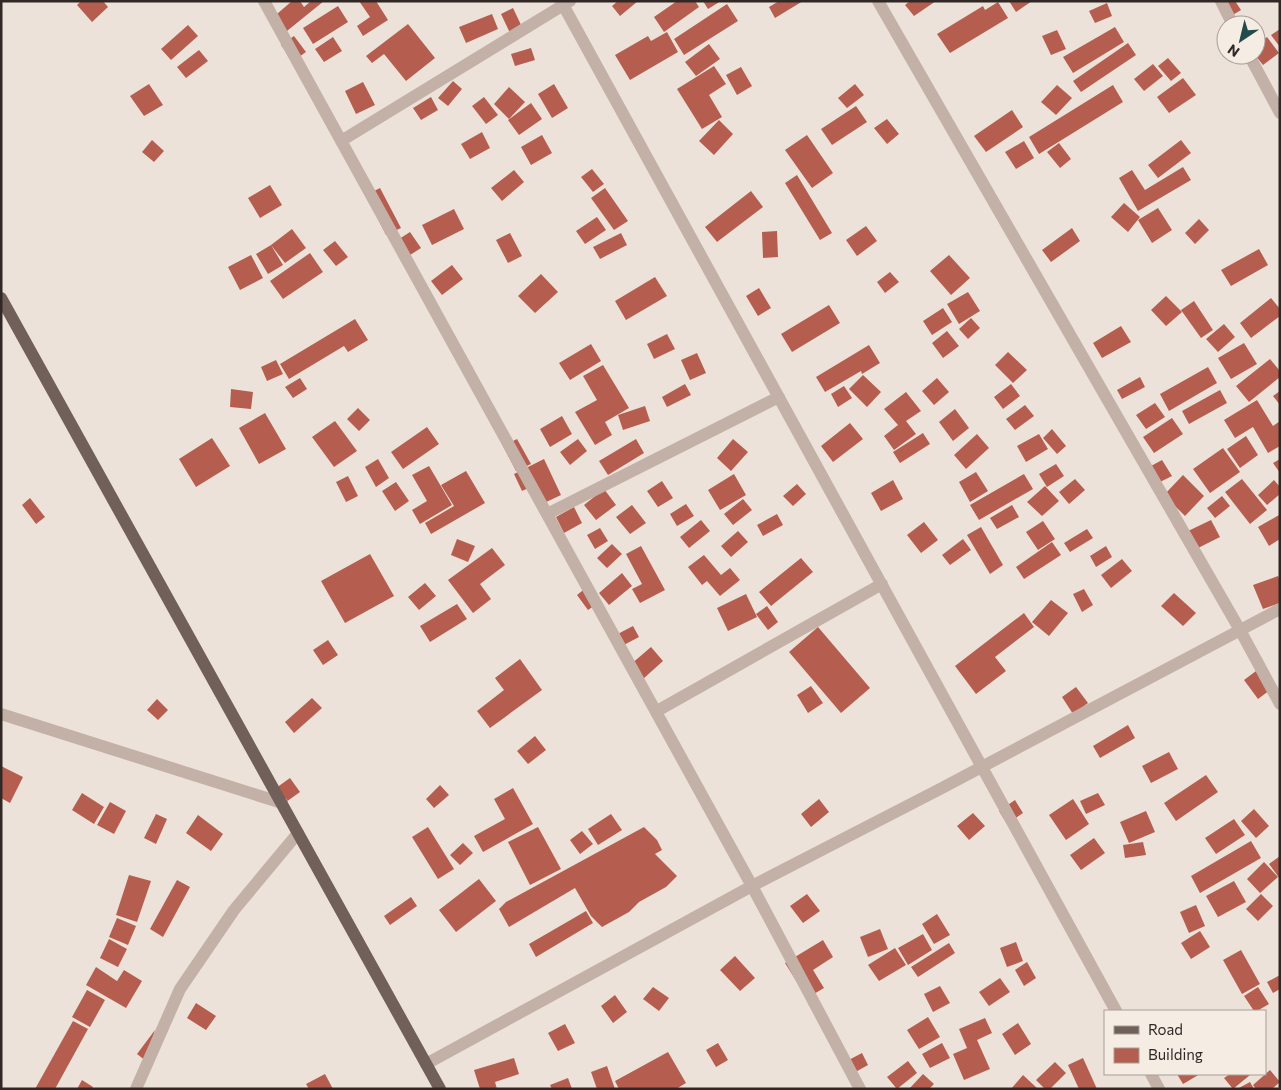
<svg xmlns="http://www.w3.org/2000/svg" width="1281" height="1090" viewBox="0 0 1281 1090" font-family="Commissioner,sans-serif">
<rect width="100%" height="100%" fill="#ede2d9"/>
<path fill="#b55e4f" d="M81,1H103L108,7L92,22L77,5Z
M292,1H300L304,7L311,1H324L282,35L270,20Z
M359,1H376L388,20L363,36L357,26L370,17Z
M618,1H638L620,16L612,6Z
M677,1H695L699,7L664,32L654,17Z
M703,1H721L708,9Z
M779,1H803L775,18L769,7Z
M910,1H936L914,16L905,5Z
M1009,1H1032L1016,12Z
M1216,1H1235L1241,10L1226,19Z
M998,2L1008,18L950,53L937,34L983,6L985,10Z
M1107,3L1112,16L1095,23L1089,11Z
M727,4L738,21L684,55L674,39Z
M338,6L348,22L313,44L303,28Z
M513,8L522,27L510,33L501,14Z
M492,14L498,29L466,43L459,27Z
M1244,17L1252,25H1237Z
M408,24L435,58L406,81L384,54L372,63L366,56Z
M188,25L198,36L171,60L161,49Z
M1115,27L1124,42L1073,73L1063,57Z
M1280,29V47L1271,35Z
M1057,30L1066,49L1051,55L1042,36Z
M667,32L678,52L630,80L615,55L648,36L651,41Z
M294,36L306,52L293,61L281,45Z
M333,37L342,51L324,62L315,49Z
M1267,37L1279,53L1263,65L1255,55L1256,45Z
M1128,43L1136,55L1081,92L1073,81Z
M709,44L720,59L696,76L685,62Z
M531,48L535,60L515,66L511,54Z
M199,50L208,61L186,78L177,67Z
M1168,58L1181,73L1171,81L1158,66Z
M1153,64L1163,76L1144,91L1134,79Z
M714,66L726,84L709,95L722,117L702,129L677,89Z
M741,67L752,86L737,95L726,75Z
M1183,78L1196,95L1169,113L1157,97Z
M453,81L462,89L448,106L438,98Z
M363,82L375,105L356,114L345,91Z
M149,84L163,105L144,116L130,96Z
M554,84L568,108L552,118L538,94Z
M855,84L864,95L847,108L838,98Z
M1057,85L1072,98L1056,115L1041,102Z
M1113,85L1123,102L1039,154L1029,137Z
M509,87L525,102L509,119L494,104Z
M431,97L438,110L421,120L413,108Z
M484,97L498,115L486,124L472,106Z
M531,103L542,119L519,135L508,120Z
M856,106L867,122L832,145L821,129Z
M1012,110L1023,127L986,152L974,136Z
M887,119L899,134L887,144L874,128Z
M719,120L733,134L714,155L699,141Z
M482,132L490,148L470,159L461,144Z
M542,135L552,153L531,165L521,147Z
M807,135L833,173L812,188L785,150Z
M152,140L164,151L154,162L142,152Z
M1181,140L1191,153L1158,178L1148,165Z
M1024,141L1034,158L1016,169L1005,152Z
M1059,143L1071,159L1060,168L1047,152Z
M1183,167L1191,180L1138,211L1119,178L1132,170L1145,190Z
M592,169L604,184L593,192L581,177Z
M514,170L524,182L502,201L491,188Z
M797,175L832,233L820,240L785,183Z
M270,185L282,205L260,218L248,198Z
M380,188L401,228L386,235L366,195Z
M605,188L628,221L614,230L591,198Z
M751,191L763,207L717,242L705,227Z
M1124,203L1140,217L1128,232L1111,217Z
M1158,208L1172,230L1152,243L1138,220Z
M454,209L464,229L432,245L422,225Z
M597,217L606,230L585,244L576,231Z
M1199,219L1209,230L1195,244L1185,233Z
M866,226L877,241L857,256L846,240Z
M1072,228L1080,241L1051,262L1042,250Z
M292,229L306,248L285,263L271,245Z
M777,231L778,257L763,258L762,232Z
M410,232L421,248L407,257L396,241Z
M510,233L522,256L508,263L496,240Z
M621,233L627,245L600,259L593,247Z
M335,241L348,257L336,266L323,250Z
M271,245L283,265L268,274L256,254Z
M1259,249L1268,265L1231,286L1221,270Z
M310,253L323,272L283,299L270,281Z
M251,255L263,278L240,290L228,267Z
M949,255L970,278L951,295L930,271Z
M452,265L463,279L442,295L431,281Z
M890,272L899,282L885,293L877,282Z
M541,274L558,292L535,313L518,296Z
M655,277L667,296L626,320L615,301Z
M759,288L771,308L758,316L746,296Z
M968,292L980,311L959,324L947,304Z
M1166,296L1182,312L1166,326L1151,310Z
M1271,298L1280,309V316L1251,338L1240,323Z
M1194,301L1213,330L1201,338L1181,310Z
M829,305L840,323L792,352L781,334Z
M943,308L952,322L932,335L923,321Z
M971,318L980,328L968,339L959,329Z
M355,319L368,340L348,352L344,346L289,379L280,364Z
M1224,324L1235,337L1218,352L1206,339Z
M1121,326L1131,342L1102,358L1093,343Z
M947,331L959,346L943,358L932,343Z
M667,334L675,349L654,359L647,344Z
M1244,343L1257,364L1231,379L1218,358Z
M591,344L601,361L570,380L559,363Z
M869,345L880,363L862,374L861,371L825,392L816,377Z
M1008,352L1027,370L1013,383L995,365Z
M697,353L706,373L690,380L681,360Z
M1270,359L1280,371V377L1249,402L1236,386Z
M276,360L283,374L267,381L261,367Z
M603,365L629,408L605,422L612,435L595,445L575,412L597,400L583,376Z
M1208,367L1217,383L1169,411L1160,394Z
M863,375L881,392L867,407L849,389Z
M1140,377L1145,387L1122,399L1117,390Z
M300,378L307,389L293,398L285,387Z
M937,378L949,392L934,405L922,391Z
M685,384L691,395L667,407L662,397Z
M1011,384L1020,396L1003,409L994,397Z
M844,386L852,398L838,407L831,394Z
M231,389L253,392L251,409L230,407Z
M1220,390L1227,403L1189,424L1182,411Z
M1280,391V405L1273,396Z
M906,392L921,411L906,421L916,434L894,450L884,436L898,425L884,409Z
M1257,400L1273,426L1280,421V446L1268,453L1253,427L1235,438L1224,420Z
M1155,403L1165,417L1146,429L1136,415Z
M1025,405L1034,416L1015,430L1006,419Z
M645,406L650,421L623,430L618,415Z
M358,408L370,420L359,431L347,419Z
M955,409L969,428L953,441L939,422Z
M265,413L286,449L259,464L239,428Z
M562,416L572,434L550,447L540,429Z
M1172,418L1183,434L1154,453L1143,437Z
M335,421L357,451L334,467L312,437Z
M850,423L863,439L833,462L821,446Z
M427,427L439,444L403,469L391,452Z
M1052,429L1066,446L1057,454L1043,438Z
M923,433L930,444L900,463L893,452Z
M977,434L989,448L966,469L954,455Z
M1039,434L1048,449L1026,462L1017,446Z
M1246,436L1258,455L1240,468L1227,449Z
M212,438L230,466L196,487L179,459Z
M517,439L531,464L516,471L503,446Z
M578,439L587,451L570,465L560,452Z
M636,439L644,453L608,475L599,461Z
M733,439L748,452L731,471L717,458Z
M1223,448L1240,472L1210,493L1193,469Z
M378,459L389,478L376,487L365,467Z
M544,459L561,495L542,504L533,486L522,491L514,474Z
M1280,459V473L1273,463Z
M1162,460L1172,476L1160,482L1151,466Z
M1056,464L1064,476L1047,487L1039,474Z
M429,466L452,505L420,524L412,510L427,501L412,475Z
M466,471L485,503L431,534L425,523L454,506L441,485Z
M976,472L988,491L970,502L959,482Z
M734,474L746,495L720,510L708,490Z
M1024,474L1033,489L979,520L970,505Z
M1183,475L1204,496L1185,516L1164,495Z
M348,476L358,496L346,502L336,482Z
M1075,479L1085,490L1069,504L1059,492Z
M1242,479L1267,510L1250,524L1225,492Z
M893,480L903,499L881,511L871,493Z
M1274,480L1280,487V494L1267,505L1258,495Z
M662,481L673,498L658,507L647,491Z
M396,482L409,501L395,511L382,491Z
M797,484L806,494L793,506L783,496Z
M1045,486L1059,501L1042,516L1027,502Z
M604,489L616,505L596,520L584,505Z
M1222,496L1230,506L1215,518L1207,508Z
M30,498L45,517L36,524L22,505Z
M743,499L752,510L733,525L724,514Z
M686,504L694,516L677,526L670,514Z
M632,505L646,523L630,534L616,517Z
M1012,505L1019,517L997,529L990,518Z
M574,507L582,523L564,533L556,517Z
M777,514L783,525L763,536L757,525Z
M1279,515L1280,539L1269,546L1258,527Z
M701,520L710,531L689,548L680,537Z
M1211,520L1220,537L1194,550L1186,532Z
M1043,521L1055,539L1038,550L1026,532Z
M924,522L938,540L921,553L907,535Z
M981,527L1003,565L990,574L967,535Z
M600,528L608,541L595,549L587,535Z
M1087,529L1093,538L1070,552L1064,543Z
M738,531L748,542L731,557L721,546Z
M457,539L475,546L468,562L451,555Z
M963,539L971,550L950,565L942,555Z
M1052,542L1061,555L1024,579L1016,567Z
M612,544L622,554L607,568L597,558Z
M641,546L665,590L640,603L632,589L642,584L626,554Z
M1106,546L1112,557L1096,567L1090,556Z
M492,548L505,565L480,584L491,599L473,613L448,580Z
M370,554L394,596L345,623L321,581Z
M704,555L721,575L730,568L740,580L720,596L707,581L702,585L688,567Z
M801,558L813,572L771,606L759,592Z
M1122,559L1132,571L1111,588L1101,575Z
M622,573L632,586L609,605L599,593Z
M1278,576L1280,580V603L1263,609L1253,585Z
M425,583L436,596L419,610L408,597Z
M587,587L598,603L588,610L577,595Z
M1084,589L1093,605L1082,612L1073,594Z
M1174,593L1196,613L1183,626L1161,606Z
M746,594L757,617L728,631L717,608Z
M1051,600L1068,613L1049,636L1032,622Z
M457,604L467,619L430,642L420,626Z
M767,606L778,622L768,630L756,614Z
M1024,613L1034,627L995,657L1006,671L976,694L955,666Z
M633,626L639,637L618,648L612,637Z
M818,627L870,688L841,713L789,652Z
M328,640L338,655L323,665L313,650Z
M651,647L663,661L643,679L630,665Z
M520,659L542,690L490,728L477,711L504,690L495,678Z
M1256,671L1270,690L1258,699L1244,680Z
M811,686L823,703L808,713L797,695Z
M1076,687L1088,703L1073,714L1062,697Z
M312,698L322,708L294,733L285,722Z
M157,699L168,710L158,720L147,710Z
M1128,725L1135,738L1100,758L1093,746Z
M535,736L546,750L528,764L517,751Z
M1169,752L1178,769L1151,783L1142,766Z
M1,766L23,777L10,803L1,798Z
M1206,775L1218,792L1176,821L1164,803Z
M290,778L300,792L286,802L276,788Z
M440,785L449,795L434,808L426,799Z
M513,788L533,824L483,852L474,836L505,819L494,799Z
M82,793L104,807L94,824L72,810Z
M1098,793L1105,805L1086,814L1080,801Z
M819,799L829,812L811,827L801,814Z
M1073,799L1089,824L1066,840L1049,815Z
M1015,800L1023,813L1007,824L999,811Z
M110,802L126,811L114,834L97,825Z
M1254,809L1269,826L1256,838L1241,821Z
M1146,811L1155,832L1129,843L1120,822Z
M973,813L985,826L969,840L957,826Z
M156,814L167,819L156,844L144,838Z
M611,814L622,830L598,845L588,829Z
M198,815L223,834L211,851L186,833Z
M1234,819L1245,835L1216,854L1205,838Z
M428,827L454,869L438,879L412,837Z
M538,827L561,869L530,885L508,842Z
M644,827L657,840L662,850L655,854L677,876L666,887L639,902L629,912L602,927L591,916L575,888L509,927L499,909L506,902Z
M582,831L593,844L580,854L570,840Z
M1094,838L1105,853L1081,870L1070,855Z
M1251,841L1261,858L1200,893L1191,876Z
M1143,842L1146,855L1125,858L1123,845Z
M463,843L473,853L460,865L450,855Z
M1280,856V879L1269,864Z
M1264,862L1278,877L1260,893L1247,879Z
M129,875L151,881L137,922L116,915Z
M479,879L496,901L456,932L439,910Z
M177,880L190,887L163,937L150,929Z
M1234,881L1246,902L1218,917L1206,896Z
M807,894L820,911L803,923L790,906Z
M1261,894L1273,906L1258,921L1246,909Z
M411,897L417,906L390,925L384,916Z
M1196,905L1205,926L1189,933L1180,912Z
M586,911L593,923L536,957L529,944Z
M937,914L950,935L934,944L922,924Z
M117,918L136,926L128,945L109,937Z
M880,929L888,949L868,957L860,937Z
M1200,931L1210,947L1191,959L1181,943Z
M923,934L932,950L908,965L898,948Z
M109,939L127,949L118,967L100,958Z
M823,940L833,957L813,970L824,988L807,998L785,963Z
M1016,942L1023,961L1007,967L1000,948Z
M949,943L955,953L918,977L911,967Z
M895,948L906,965L879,981L868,965Z
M1241,950L1260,984L1242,994L1223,960Z
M735,956L755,978L740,991L720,970Z
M1027,962L1036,978L1024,986L1015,970Z
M96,967L117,981L124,970L142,981L126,1008L86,985Z
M1280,975V989L1273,993L1267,982Z
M1000,978L1010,992L989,1006L979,992Z
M940,986L950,1003L933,1012L924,994Z
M653,987L669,998L659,1011L643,999Z
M1258,987L1269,1004L1257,1011H1254L1244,996Z
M87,990L105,1000L90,1027L72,1017Z
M615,995L627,1012L613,1023L601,1006Z
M196,1003L216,1016L206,1030L187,1018Z
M928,1017L940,1037L919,1049L907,1030Z
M985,1018L992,1033L977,1040L990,1069L964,1080L953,1054L967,1048L959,1029Z
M73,1021L88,1029L55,1089H35Z
M1018,1023L1031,1044L1015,1055L1002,1034Z
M565,1024L575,1043L558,1051L548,1033Z
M155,1030L146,1061L137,1054Z
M718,1043L728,1060L716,1067L706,1050Z
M942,1043L950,1058L930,1068L922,1054Z
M668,1052L686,1083L676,1089H619L615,1081Z
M862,1053L868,1065L850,1075L843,1063Z
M514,1058L519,1074L495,1082L497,1089H480L474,1070Z
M1083,1058L1097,1089H1079L1068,1065Z
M908,1061L917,1073L897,1089L887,1077Z
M1055,1062L1066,1073L1050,1089H1045L1036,1080Z
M607,1066L615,1089H597L591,1072Z
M1270,1070L1280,1082L1272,1089H1256L1253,1085Z
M325,1074L333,1089H309L306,1084Z
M923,1074L934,1084L929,1089H909Z
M1177,1074H1200L1183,1084Z
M1230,1074H1249L1250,1075L1233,1089L1224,1078Z
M1023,1075L1038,1089H1011Z
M568,1078L572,1089H552L550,1085Z
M82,1080L93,1087L92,1089H77Z
M1250,1082L1254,1089H1237Z"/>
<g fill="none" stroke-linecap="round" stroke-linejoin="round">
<path stroke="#c3b1a7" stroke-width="12" d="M264,1L752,886L860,1089
M561,1L1116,1011
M878,1L1240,630L1280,704
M1221,1L1233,25
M1249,55L1280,113
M341,141L570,1
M547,514L779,397
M657,711L882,584
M1,714L282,803
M426,1064L752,886L942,788L1280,609
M1151,1074L1159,1089
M136,1089L180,989L234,910L298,833"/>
<path stroke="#715f59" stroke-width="12" d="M1,298L440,1089"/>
</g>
<rect width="1281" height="1090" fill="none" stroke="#312826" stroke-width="5"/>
<rect x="1104" y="1010" width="162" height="65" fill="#f5ece4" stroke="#a79e98"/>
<rect x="1114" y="1026" width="25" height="8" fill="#715f59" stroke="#a79e98"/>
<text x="1148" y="1035" font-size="15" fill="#312826">Road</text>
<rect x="1114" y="1048" width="25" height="15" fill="#b55e4f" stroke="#a79e98"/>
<text x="1148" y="1060" font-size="15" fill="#312826">Building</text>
<g transform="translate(1241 40) rotate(215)"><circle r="24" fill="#f5ece4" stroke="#a79e98"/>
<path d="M0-4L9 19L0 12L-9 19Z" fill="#224c4b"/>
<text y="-8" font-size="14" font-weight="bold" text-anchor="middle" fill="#312826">N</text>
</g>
</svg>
